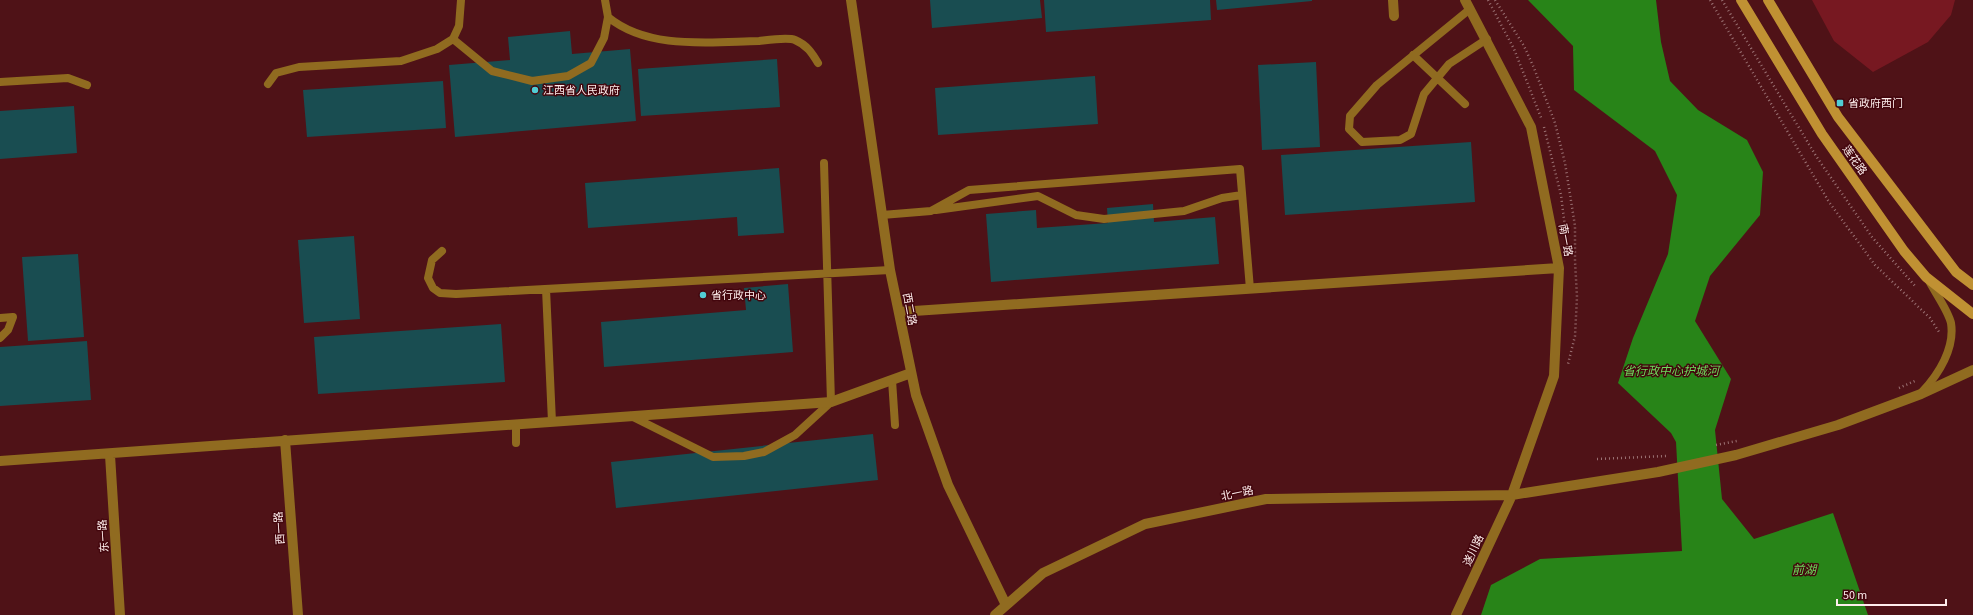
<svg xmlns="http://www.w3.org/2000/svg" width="1973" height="615" viewBox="0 0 1973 615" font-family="'Source Sans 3','Noto Sans SC',sans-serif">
<rect width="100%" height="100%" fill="#4f1217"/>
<path fill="#771821" d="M1812,0H1955L1951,15L1928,42L1873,72L1834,41Z"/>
<path fill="#288418" d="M1528,0H1656L1661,42L1670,81L1698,110L1747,140L1763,172L1760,215L1710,276L1695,321L1731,379L1715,430L1722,499L1754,539L1833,513L1868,615H1481L1491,585L1540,559L1682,551L1676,442L1671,433L1618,383L1633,338L1668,254L1677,195L1655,151L1574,90L1573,46Z"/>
<path fill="#194d51" d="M930,0H1040L1042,18L932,28Z
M1044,0H1210L1211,20L1046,32Z
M1216,0H1312V1L1217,10Z
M570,31L572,54L630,49L636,121L455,137L449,65L510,60L508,37Z
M777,59L780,107L641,116L638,69Z
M1316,62L1320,147L1262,150L1258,65Z
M1095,76L1098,124L938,135L935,88Z
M443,81L446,128L307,137L303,90Z
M74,106L77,153L0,159V111Z
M1471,142L1475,202L1285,215L1281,155Z
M779,168L784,233L738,236L737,217L588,228L585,183Z
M1153,204L1154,222L1215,217L1219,264L991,282L986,214L1036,210L1037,228L1108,223L1107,208Z
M354,236L360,319L304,323L298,240Z
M78,254L84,337L28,341L22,257Z
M788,284L793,352L604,367L601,322L746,310L744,288Z
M501,324L505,382L318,394L314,337Z
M87,341L91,400L0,406V347Z
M873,434L878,480L616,508L611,462Z"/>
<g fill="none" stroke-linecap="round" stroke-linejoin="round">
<path stroke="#9b7274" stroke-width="2.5" stroke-dasharray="1 3" stroke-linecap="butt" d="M1488,0L1514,49L1542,120
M1495,0L1524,46L1534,68L1555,123L1565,163L1575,226V261L1577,297L1575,336L1568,364
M1710,0L1829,202L1875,265L1930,318L1939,332
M1722,0L1816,156L1872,237L1916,287
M1544,127L1561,195L1565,227
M1899,388L1917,380
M1716,445L1737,441
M1597,459L1666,456"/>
<path stroke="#906b20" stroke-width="8" d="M605,0L608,17C648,50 709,42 759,41C768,40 788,37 795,40C807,45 812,53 818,63
M1470,9L1377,85L1350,116L1349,129L1362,142L1400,140L1411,134L1424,94L1449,64L1487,39
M453,39L492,71L532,81L568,76L591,63L604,38L608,17
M1413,55L1465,104
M0,82L68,78L87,85
M268,84L276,73L299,67L401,61L437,49L453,39L459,26L461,0
M936,210L1038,196L1076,215L1104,219L1184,211L1222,198L1242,195
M882,215L931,211L969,190L1240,169L1250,289
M442,251L432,260L428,278L433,288L440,293L456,294L890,270
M546,289L552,422
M0,318L13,317L8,330L0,338
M892,380L895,425
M1922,392C1939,374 1955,348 1951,323C1948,310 1934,291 1928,279
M631,416L713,457L744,456L764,452L795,435L831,402L824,163
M516,424V443"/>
<path stroke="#906b20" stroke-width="10" d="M851,0L890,270L916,395L948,485L1006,605
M1393,0L1394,16
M899,312L1559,268
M285,440L298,615
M110,455L120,615
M0,461L831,402L911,373
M995,615L1043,573L1145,524L1266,499L1512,495L1658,472L1736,455L1838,425L1921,394L1973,370
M1456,615L1512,495L1554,376L1559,268L1531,127L1465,0"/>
<path stroke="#c09133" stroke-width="10" d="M1741,0L1822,134L1904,251L1926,277L1973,314
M1768,0L1838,117L1956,272L1973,285"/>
</g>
<g fill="#51ccd4" stroke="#43060d" stroke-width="1.5">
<circle cx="535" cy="90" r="4"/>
<rect x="1836" y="99" width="8" height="8" rx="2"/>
<circle cx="703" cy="295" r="4"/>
</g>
<g text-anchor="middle" stroke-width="3" stroke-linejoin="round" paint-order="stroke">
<g font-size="11" fill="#feedec" stroke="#43060d" text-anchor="start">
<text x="543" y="94">江西省人民政府</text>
<text x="1848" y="107">省政府西门</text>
<text x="711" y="299">省行政中心</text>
</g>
<g font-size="11" fill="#feedec" stroke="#43060d">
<text transform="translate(1855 160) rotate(55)" y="4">莲花路</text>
<text transform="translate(1566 240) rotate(79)" y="4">南一路</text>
<text transform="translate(910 309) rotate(79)" y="4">西二路</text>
<text transform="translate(1237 493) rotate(-12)" y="4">北一路</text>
<text transform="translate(279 528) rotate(-94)" y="4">西一路</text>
<text transform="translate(103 536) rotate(-94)" y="4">东一路</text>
<text transform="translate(1473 550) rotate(-65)" y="4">遂川路</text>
</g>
<g font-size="12" font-style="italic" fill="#6edb5d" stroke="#43060d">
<text x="1671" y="375">省行政中心护城河</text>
<text x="1804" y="574">前湖</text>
</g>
</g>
<path d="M1837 599v6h109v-6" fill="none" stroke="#feedec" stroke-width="2"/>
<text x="1843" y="599" font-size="12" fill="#feedec" stroke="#43060d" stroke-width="3" paint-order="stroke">50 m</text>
</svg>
